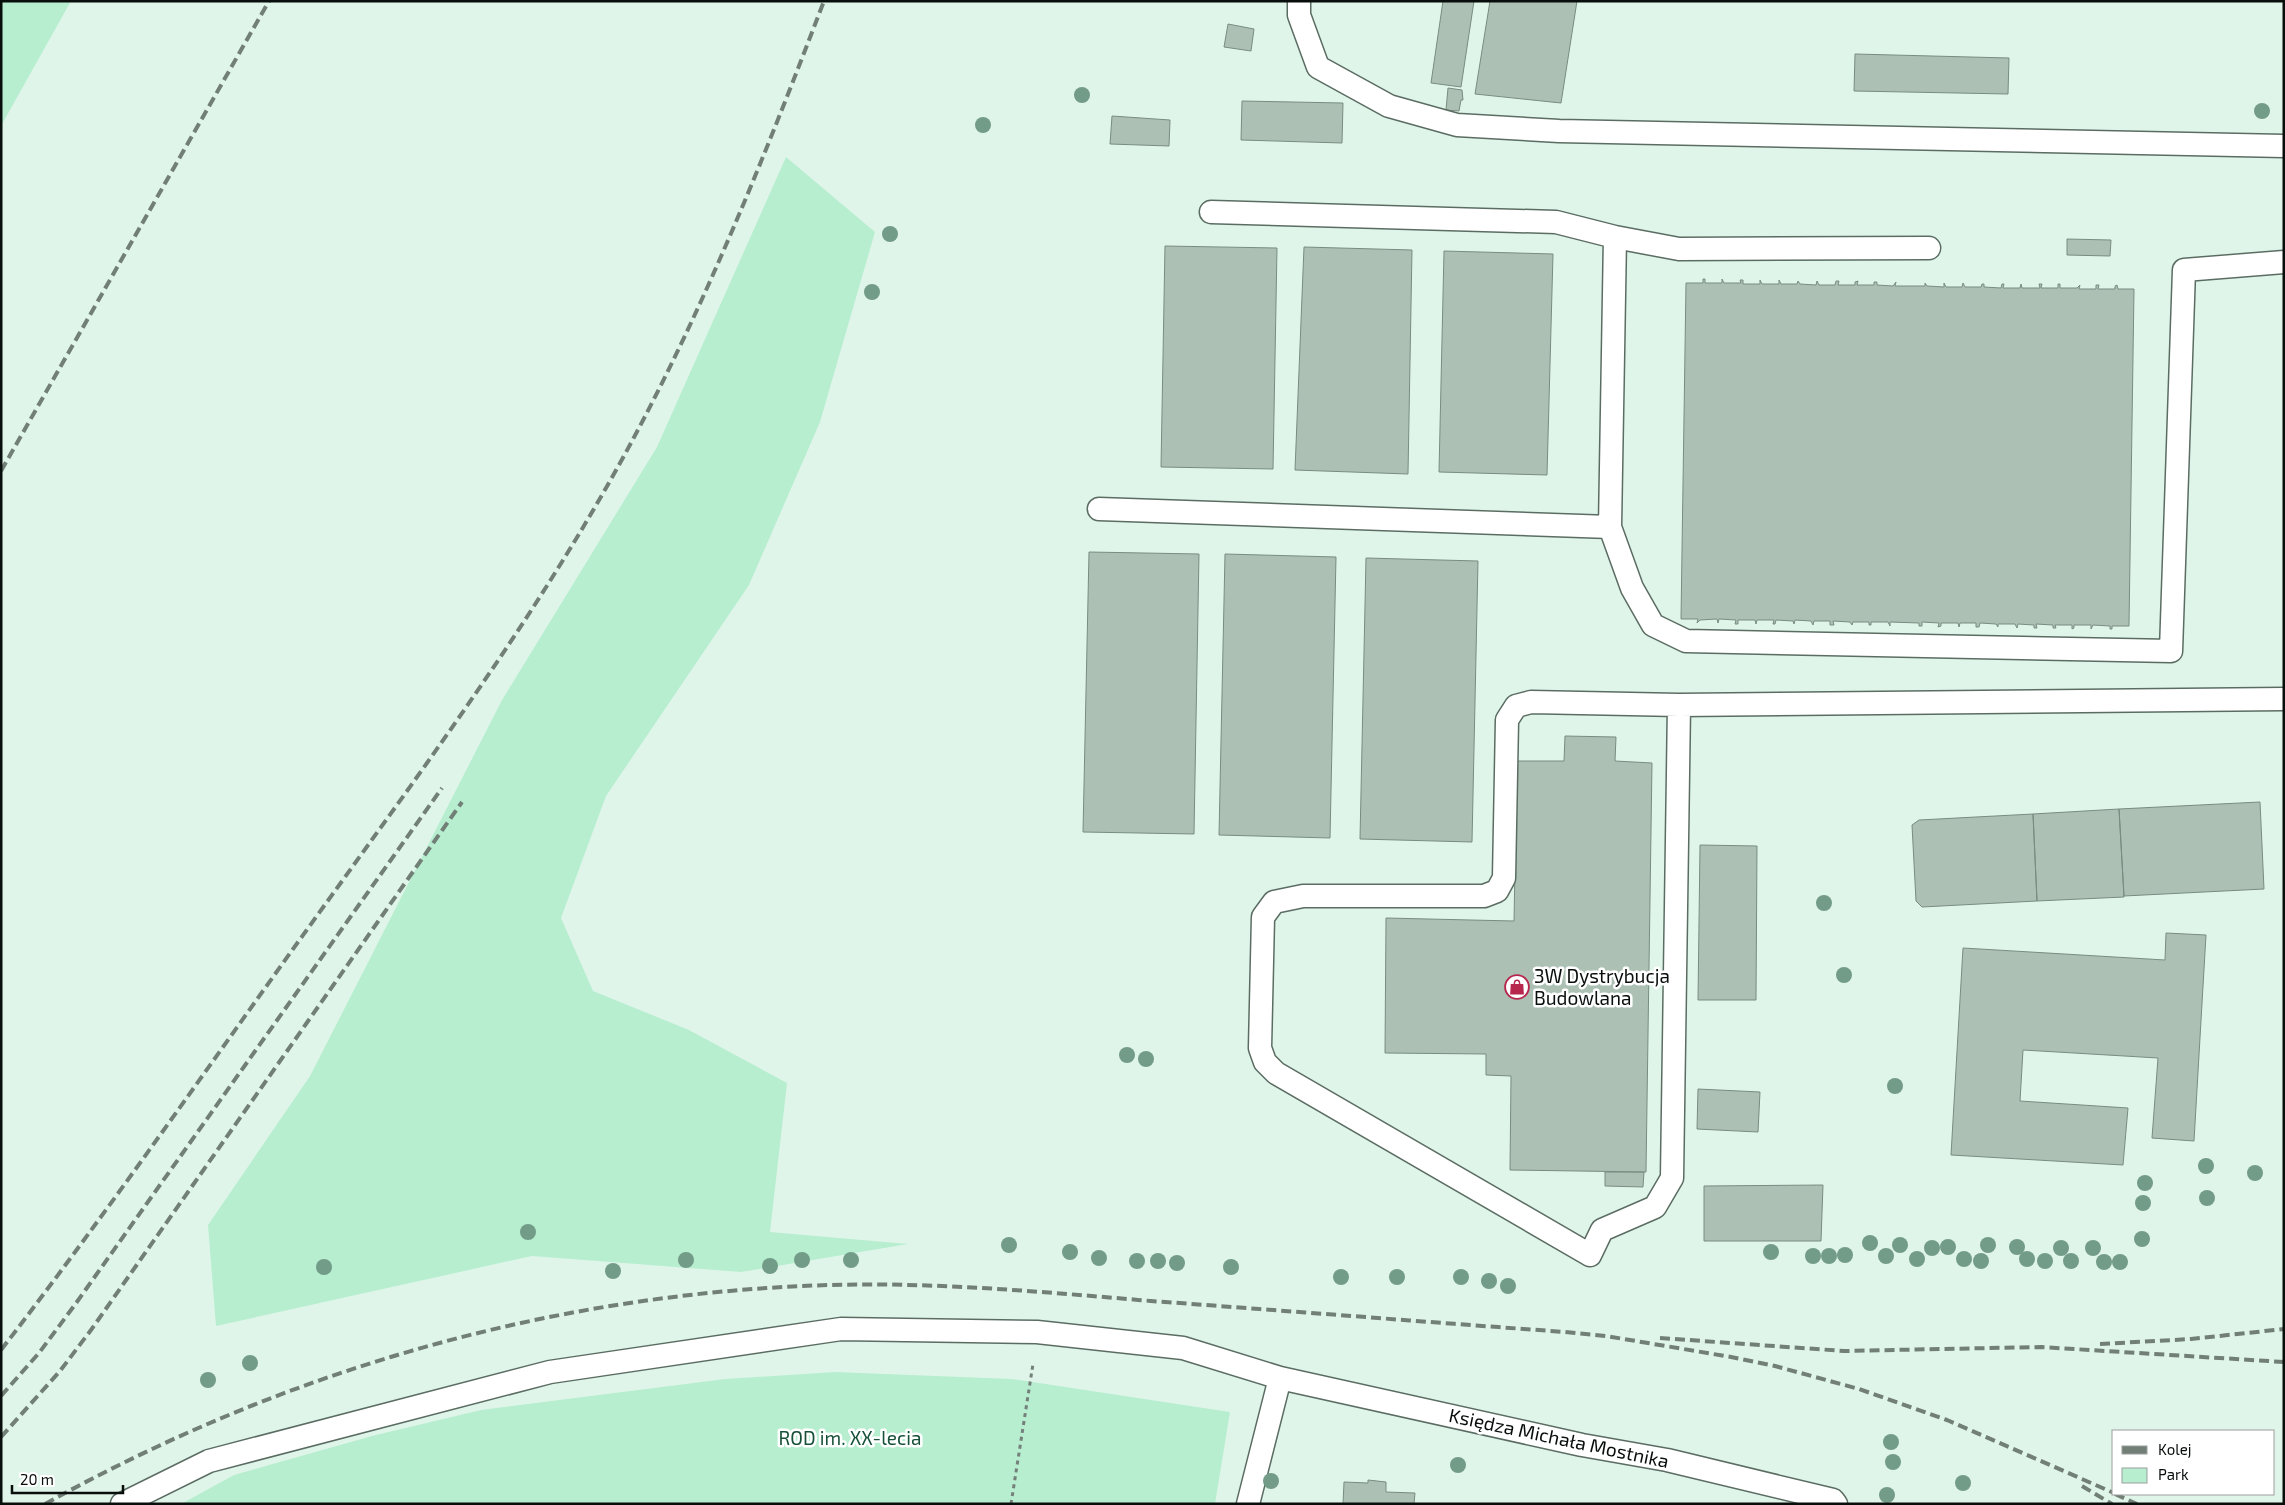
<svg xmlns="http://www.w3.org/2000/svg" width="2285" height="1505" viewBox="0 0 2285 1505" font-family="'Exo 2',sans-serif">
<rect width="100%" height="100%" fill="#e0f5e9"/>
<path fill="#b7eed0" d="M1,1H71L1,126Z
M786,157L875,232L820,422L749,585L606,796L561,918L593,991L689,1030L787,1083L770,1232L908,1244L741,1272L532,1256L216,1326L208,1225L310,1076L502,700L657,447Z
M835,1372L1012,1379L1230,1412L1215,1504H181L234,1475L372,1436L481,1410L725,1379Z"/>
<path fill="#acc0b4" stroke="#798c81" d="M1443,1H1474L1461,87L1431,83Z
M1490,1H1577L1561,103L1475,94Z
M1228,24L1254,29L1251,51L1224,47Z
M1855,54L2009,58L2008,94L1854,91Z
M1448,88L1462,90L1463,100H1461L1459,111L1446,110Z
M1242,101L1343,103L1342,143L1241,140Z
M1112,116L1170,120L1169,146L1110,144Z
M2067,239L2111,240L2110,256L2067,255Z
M1165,246L1277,248L1273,469L1161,467Z
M1304,247L1412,250L1408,474L1295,470Z
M1444,251L1553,254L1547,475L1439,472Z
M1703,279H1705V283H1722V279L1724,283H1741L1740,280H1743V284H1760V280L1762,284H1779V280L1781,284H1797L1798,281L1800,284L1816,285L1817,281L1819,285H1835L1836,281H1839L1838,285H1855V282L1858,281L1857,285H1874V282H1877V285L1893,286L1896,282L1895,286H1925V283L1927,286L1944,287V283L1946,287H1962L1963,283L1965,287H1981L1982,284H1984V287L2001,288L2002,284H2004L2003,288H2020L2021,284L2022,288H2040L2039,284H2042L2041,288H2058V284H2060V288H2077L2080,285L2079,289H2096V285H2099L2098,289H2115V286L2117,285L2118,289H2134L2129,626H2112V629H2110V626L2093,625L2091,629V625H2074V628L2072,629V625H2055L2056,628H2053V625L2036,624L2037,628H2034V625L2018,624L2017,628L2015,624H1998V627L1996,624L1980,623L1979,627H1976V623H1960L1959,627L1958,623H1941V626L1938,627L1939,623L1922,622V626H1919V623L1890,622V626L1888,622H1871V625H1869V622H1853L1852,625L1850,622L1833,621L1834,625H1830V621H1814L1813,625L1811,621L1795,620L1794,624L1793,621L1776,620L1775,624H1773L1774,620H1757L1756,624L1755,620H1738V624H1735L1736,620L1719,619L1718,623L1717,619L1700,620L1697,623L1698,619H1681L1686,283H1703Z
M1089,552L1199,554L1194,834L1083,832Z
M1225,554L1336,557L1330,838L1219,835Z
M1366,558L1478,561L1472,842L1360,839Z
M1565,736L1616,737L1615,761L1652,763L1646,1172L1510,1170L1511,1076L1486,1075V1054L1385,1053L1386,918L1514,921L1517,761H1564Z
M2260,802L2264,889L2124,896L2119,809Z
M2119,809L2124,897L2037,901L2033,814Z
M2033,814L2037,901L1922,907L1916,901L1912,825L1919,820Z
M1700,845L1757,846L1756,1000H1698Z
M2166,933L2206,935L2194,1141L2152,1138L2158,1058L2023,1050L2020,1101L2128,1108L2123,1165L1951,1155L1963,948L2165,960Z
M1698,1089L1760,1092L1758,1132L1697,1129Z
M1605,1172H1644L1643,1187L1605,1186Z
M1823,1185L1821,1241H1704V1186Z
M1368,1480L1386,1482V1492L1415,1493L1414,1504H1343L1344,1482L1368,1483Z"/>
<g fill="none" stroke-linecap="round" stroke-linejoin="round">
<g stroke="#5b6d63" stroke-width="25">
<path id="service" d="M1299,1V15L1318,67L1389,106L1457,125L1559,131L2284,146
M1211,212L1556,222L1615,237L1679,249L1929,248
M1099,509L1610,527L1615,237
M1610,527L1632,588L1653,625L1686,641L2171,651L2184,270L2284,262
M1679,705L1672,1178L1655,1207L1602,1230L1590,1255L1276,1073L1265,1062L1260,1048L1263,917L1274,902L1303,896H1484L1497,891L1504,878L1507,720L1516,706L1531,702L1679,705L2284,699
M122,1504L209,1461L550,1372L841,1329L1037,1332L1183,1348L1280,1378L1582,1445L1667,1460L1833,1500L1836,1504
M1248,1504L1280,1378"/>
</g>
<path stroke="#74817a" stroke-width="3" stroke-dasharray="4 4" stroke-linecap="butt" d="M1011,1504L1033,1364"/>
<use href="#service" stroke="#fff" stroke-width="22"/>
<path stroke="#717f77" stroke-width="4" stroke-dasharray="10 5" stroke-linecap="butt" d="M1,471L269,1
M1660,1338L1844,1351L2041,1347L2284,1362
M2100,1344L2191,1339L2284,1329
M1,1350C107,1213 205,1071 306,931C424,767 546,605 640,426C712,289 769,145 824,1
M1,1396L39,1353L74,1306L442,788
M1,1437L60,1371L91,1330L462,802
M2082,1486L2112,1504
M2115,1494L2137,1504
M45,1504C286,1370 553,1293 830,1285C937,1282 1044,1292 1151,1301C1289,1311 1427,1322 1565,1332L1606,1336L1731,1357L1775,1366L1859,1389L1947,1420L2114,1493"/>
</g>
<g fill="#729b88">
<circle cx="1082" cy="95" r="8"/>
<circle cx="2262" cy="111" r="8"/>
<circle cx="983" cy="125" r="8"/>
<circle cx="890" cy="234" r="8"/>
<circle cx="872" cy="292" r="8"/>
<circle cx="1824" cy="903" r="8"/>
<circle cx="1844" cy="975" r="8"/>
<circle cx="1127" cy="1055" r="8"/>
<circle cx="1146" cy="1059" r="8"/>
<circle cx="1895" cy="1086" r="8"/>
<circle cx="2206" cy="1166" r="8"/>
<circle cx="2255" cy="1173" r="8"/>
<circle cx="2145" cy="1183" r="8"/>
<circle cx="2207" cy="1198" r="8"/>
<circle cx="2143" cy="1203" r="8"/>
<circle cx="528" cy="1232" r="8"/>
<circle cx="2142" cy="1239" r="8"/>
<circle cx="1870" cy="1243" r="8"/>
<circle cx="1009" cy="1245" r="8"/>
<circle cx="1900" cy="1245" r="8"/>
<circle cx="1988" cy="1245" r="8"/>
<circle cx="1948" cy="1247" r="8"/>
<circle cx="2017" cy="1247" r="8"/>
<circle cx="1932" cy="1248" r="8"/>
<circle cx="2061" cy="1248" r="8"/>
<circle cx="2093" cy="1248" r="8"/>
<circle cx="1070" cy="1252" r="8"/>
<circle cx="1771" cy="1252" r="8"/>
<circle cx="1845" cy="1255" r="8"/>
<circle cx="1813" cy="1256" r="8"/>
<circle cx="1829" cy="1256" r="8"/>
<circle cx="1886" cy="1256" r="8"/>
<circle cx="1099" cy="1258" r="8"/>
<circle cx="1917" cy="1259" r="8"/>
<circle cx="1964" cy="1259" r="8"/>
<circle cx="2027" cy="1259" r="8"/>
<circle cx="686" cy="1260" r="8"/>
<circle cx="802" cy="1260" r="8"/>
<circle cx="851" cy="1260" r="8"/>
<circle cx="1137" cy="1261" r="8"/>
<circle cx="1158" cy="1261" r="8"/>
<circle cx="1981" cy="1261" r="8"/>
<circle cx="2045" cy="1261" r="8"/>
<circle cx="2071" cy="1261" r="8"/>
<circle cx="2104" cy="1262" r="8"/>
<circle cx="2120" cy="1262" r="8"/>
<circle cx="1177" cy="1263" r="8"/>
<circle cx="770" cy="1266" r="8"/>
<circle cx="324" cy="1267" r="8"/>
<circle cx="1231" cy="1267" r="8"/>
<circle cx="613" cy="1271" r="8"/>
<circle cx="1341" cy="1277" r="8"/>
<circle cx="1397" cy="1277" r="8"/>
<circle cx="1461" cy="1277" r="8"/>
<circle cx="1489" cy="1281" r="8"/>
<circle cx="1508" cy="1286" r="8"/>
<circle cx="250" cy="1363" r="8"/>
<circle cx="208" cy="1380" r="8"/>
<circle cx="1891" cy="1442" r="8"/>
<circle cx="1893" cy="1462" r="8"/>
<circle cx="1458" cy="1465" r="8"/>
<circle cx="1271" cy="1481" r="8"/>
<circle cx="1963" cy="1483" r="8"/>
<circle cx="1887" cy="1495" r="8"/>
</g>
<defs>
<g id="shop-ring" transform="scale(1.25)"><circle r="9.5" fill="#fff" stroke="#b6264d" stroke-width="1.5"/><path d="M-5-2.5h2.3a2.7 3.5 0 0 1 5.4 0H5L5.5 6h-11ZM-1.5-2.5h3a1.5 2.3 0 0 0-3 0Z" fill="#b6264d"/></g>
</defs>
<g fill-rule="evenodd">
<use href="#shop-ring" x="1517" y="987"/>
</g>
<g text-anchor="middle" stroke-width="5" stroke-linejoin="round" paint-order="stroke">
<g font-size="19" fill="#080e0b" stroke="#fff" text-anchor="start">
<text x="1534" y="983">3W Dystrybucja<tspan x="1534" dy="22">Budowlana</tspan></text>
</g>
<g font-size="19" fill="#185139" stroke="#fff">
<text x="850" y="1445">ROD im. XX-lecia</text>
</g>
<g font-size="19" fill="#080e0b" stroke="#fff">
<text transform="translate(1559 1438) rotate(12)" y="7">Księdza Michała Mostnika</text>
</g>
</g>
<rect width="2285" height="1505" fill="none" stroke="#080e0b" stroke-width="5"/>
<rect x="2112" y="1430" width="162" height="65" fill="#ffffff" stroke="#9c9f9d"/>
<rect x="2122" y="1446" width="25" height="8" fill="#717f77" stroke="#9c9f9d"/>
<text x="2158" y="1455" font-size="15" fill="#080e0b">Kolej</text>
<rect x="2122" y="1468" width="25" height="15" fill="#b7eed0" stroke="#9c9f9d"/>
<text x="2158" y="1480" font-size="15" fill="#080e0b">Park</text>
<path d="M12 1485v8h111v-8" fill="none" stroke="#080e0b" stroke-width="2.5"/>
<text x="20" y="1485" font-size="15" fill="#080e0b" stroke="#ffffff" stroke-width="4" paint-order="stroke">20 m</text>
</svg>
